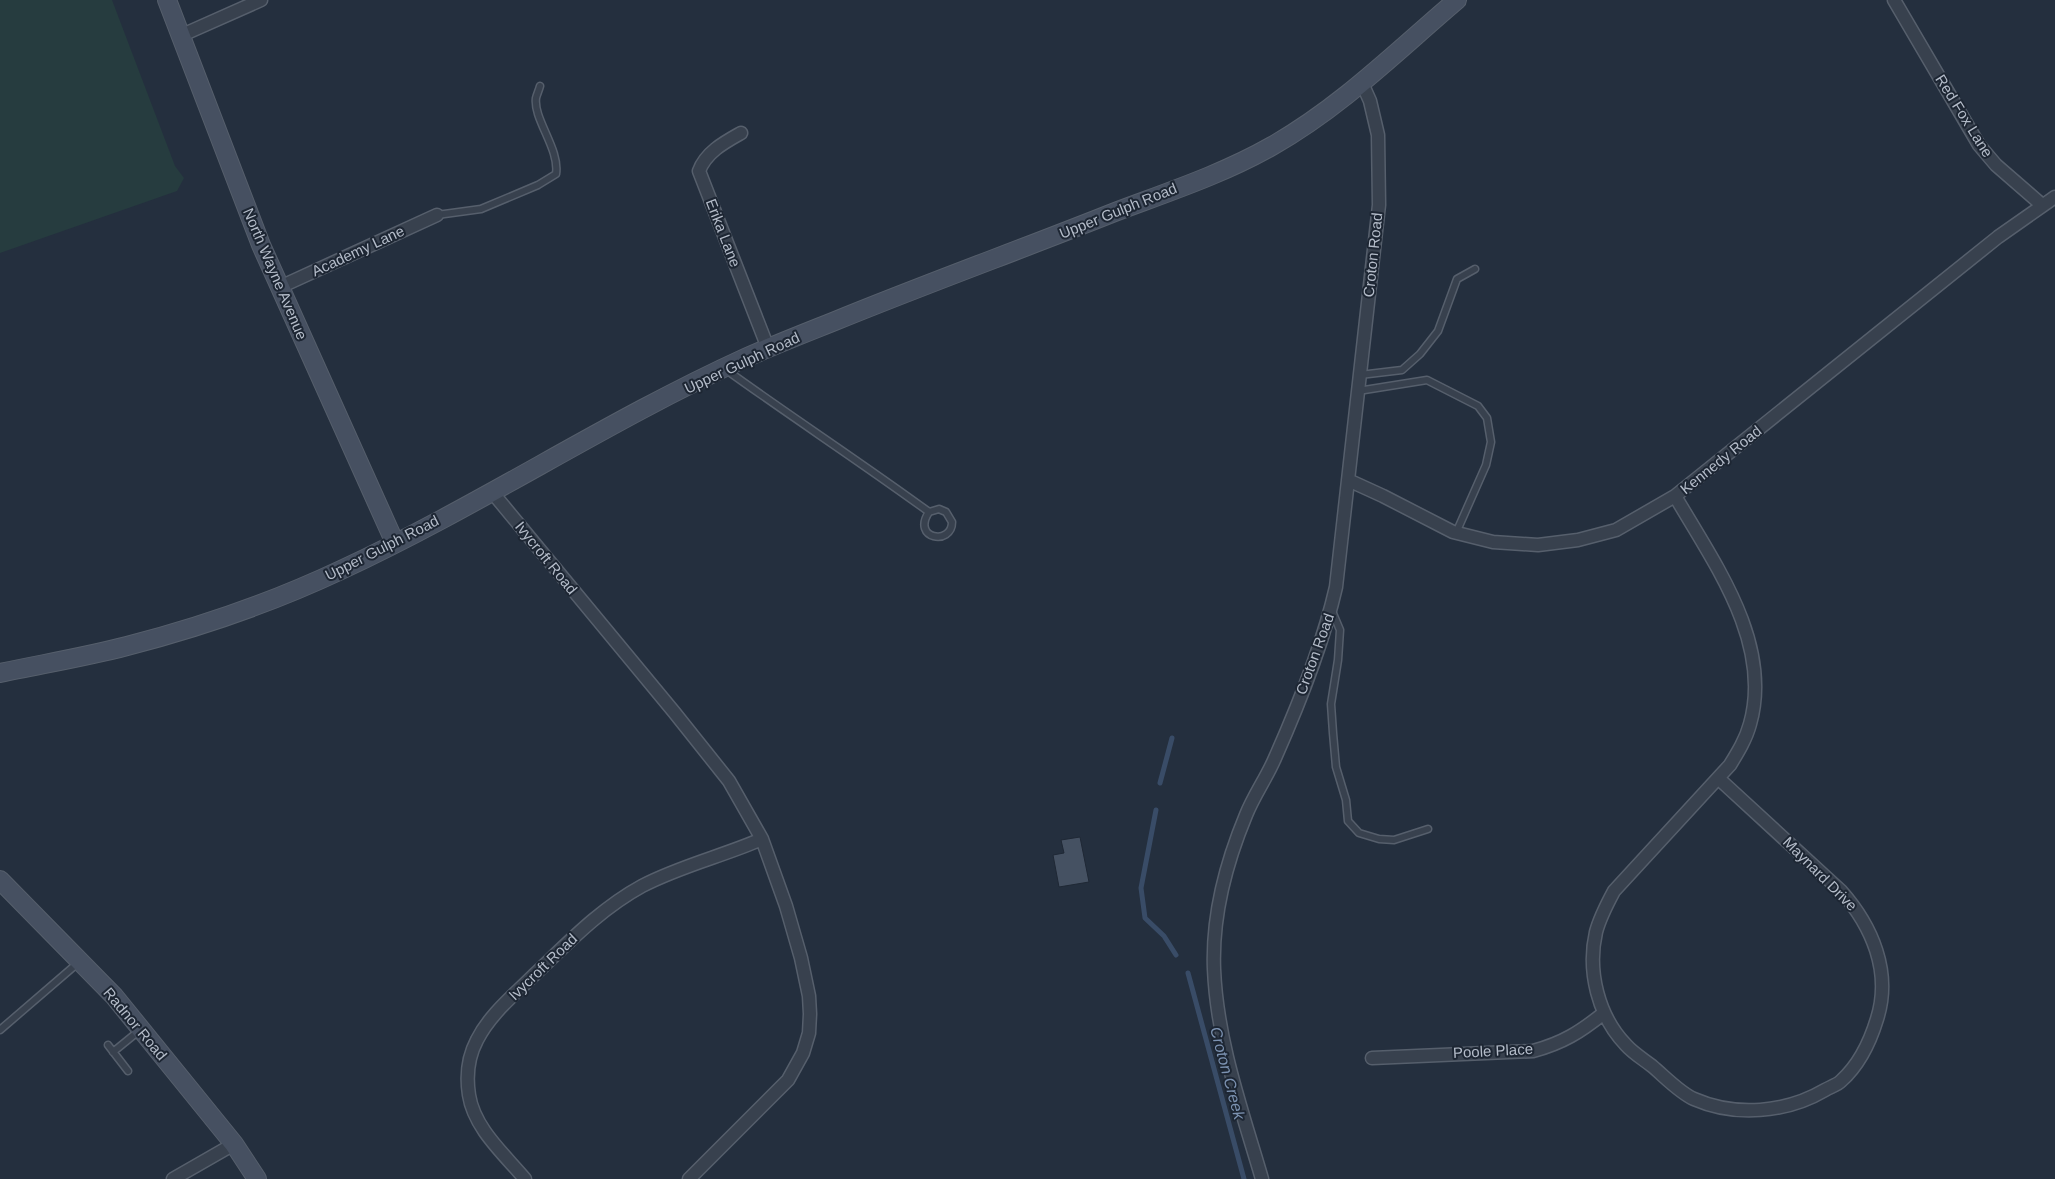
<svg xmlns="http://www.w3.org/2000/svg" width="2055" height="1179" viewBox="0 0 2055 1179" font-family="Helvetica,sans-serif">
<rect width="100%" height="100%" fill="#242f3e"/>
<path fill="#263c3f" d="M0,0H112L175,166L184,178L177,191L0,253Z"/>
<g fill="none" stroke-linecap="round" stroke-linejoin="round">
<path stroke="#394c67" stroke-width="5" d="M1160,783L1172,738
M1156,810L1141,888L1145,918L1164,936L1176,955
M1188,973L1244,1179"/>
</g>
<path fill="#455162" stroke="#1f2835" d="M1080,837L1089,882L1059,887L1053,855L1064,853L1061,840Z"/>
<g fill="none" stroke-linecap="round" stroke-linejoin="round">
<g stroke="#565f6c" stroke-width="9">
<path id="lane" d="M437,215L481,209L538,185L556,174C560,149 533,119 536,98C537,94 539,90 540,86
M725,369C793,418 862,463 929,512L939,509L946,512L952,522C952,546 911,539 929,512
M1360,375L1402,370L1420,354L1438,331L1457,279L1475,269
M1358,391L1427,380L1478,406L1487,418L1491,442L1486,465L1456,533
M1332,611L1340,630L1338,660L1331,704L1333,733L1336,767L1346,800L1348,821L1359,833L1379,839L1394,840L1428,829
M0,1030L79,962
M108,1045L128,1071
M113,1052L140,1030"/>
</g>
<g stroke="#565f6c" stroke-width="15">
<path id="street" d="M1894,0L1979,145L1996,165L2042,205
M180,36L261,0
M741,133C725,142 706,152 699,171L768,348
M280,287L437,215
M1348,480L1383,496L1453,532L1493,542L1538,545L1578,540L1616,530L1675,496L1998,237L2055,197
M492,492L674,712L729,781L762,839
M1675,496C1714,563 1773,643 1750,724C1746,739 1738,752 1730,765L1614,891C1607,904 1600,917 1596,932C1587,971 1598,1016 1626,1045C1633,1053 1643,1059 1652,1066C1664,1076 1680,1093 1694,1099C1735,1117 1786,1113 1825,1090C1830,1087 1837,1085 1841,1081C1859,1065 1870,1042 1877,1019C1892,972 1872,926 1841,891L1718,778
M1372,1058L1533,1051C1563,1043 1580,1032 1604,1013
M173,1179L234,1144
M525,1179C504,1154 474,1128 469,1095C466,1076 468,1057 477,1040C490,1014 514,995 534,975C568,943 600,909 642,886C680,866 723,856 762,839L786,906L801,958L809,996L810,1014L809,1033L803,1053L788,1080L689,1179
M1262,1179C1242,1110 1217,1042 1214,969C1212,917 1226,863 1246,815C1254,795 1267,777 1275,758C1299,704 1323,644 1336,587L1379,205L1378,135L1370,101L1362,83"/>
</g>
<g stroke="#565f6c" stroke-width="20">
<path id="secondary" d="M167,0L261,245L395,543
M0,673C42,664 85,657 127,646C201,627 273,602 341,570C479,506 607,421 745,358C774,345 805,333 835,321C928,283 1022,249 1115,212C1168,192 1223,174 1272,146C1341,107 1397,51 1457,0
M0,880L114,996L234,1144L257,1179"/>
</g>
<use href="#lane" stroke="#38414e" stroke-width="6"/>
<use href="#street" stroke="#38414e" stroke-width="12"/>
<use href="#secondary" stroke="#465061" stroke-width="18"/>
</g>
<g text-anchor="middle" stroke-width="4" stroke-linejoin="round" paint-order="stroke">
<g font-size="15" fill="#b4bcc9" stroke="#1d2633">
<text transform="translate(1964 116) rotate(58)" y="5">Red Fox Lane</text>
<text transform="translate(1118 211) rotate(-22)" y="5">Upper Gulph Road</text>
<text transform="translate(723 233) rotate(69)" y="5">Erika Lane</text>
<text transform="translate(358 251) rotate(-25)" y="5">Academy Lane</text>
<text transform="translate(1373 255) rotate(-84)" y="5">Croton Road</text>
<text transform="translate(275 274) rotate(67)" y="5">North Wayne Avenue</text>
<text transform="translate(742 363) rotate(-25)" y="5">Upper Gulph Road</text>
<text transform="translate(1721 460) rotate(-39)" y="5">Kennedy Road</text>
<text transform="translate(382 548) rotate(-27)" y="5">Upper Gulph Road</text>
<text transform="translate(546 558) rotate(51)" y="5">Ivycroft Road</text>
<text transform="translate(1315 654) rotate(-70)" y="5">Croton Road</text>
<text transform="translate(1820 874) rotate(45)" y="5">Maynard Drive</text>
<text transform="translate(543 967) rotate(-44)" y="5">Ivycroft Road</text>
<text transform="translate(135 1024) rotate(50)" y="5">Radnor Road</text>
<text transform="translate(1493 1051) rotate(-3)" y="5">Poole Place</text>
</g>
<g font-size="16" font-style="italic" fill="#7c92b1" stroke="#1d2633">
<text transform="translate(1228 1073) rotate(75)" y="6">Croton Creek</text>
</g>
</g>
</svg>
